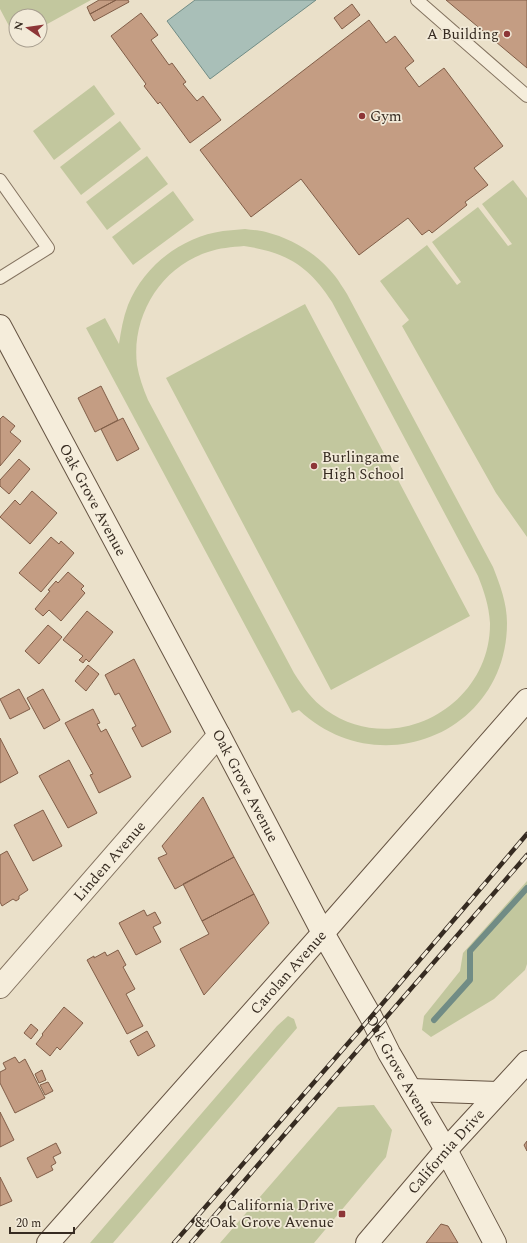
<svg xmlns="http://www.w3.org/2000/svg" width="527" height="1243" viewBox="0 0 527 1243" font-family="Spectral,serif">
<rect width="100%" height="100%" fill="#eae0c9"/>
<path fill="#c2c79e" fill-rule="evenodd" d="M0,0H91L40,28V16H16V39L0,9Z
M94,85L115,114L54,160L33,131Z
M120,121L141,149L81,195L60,167Z
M147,156L168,184L107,230L86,202Z
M513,180L527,198V537L496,493L402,326L409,320L380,281L427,245L457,285L461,282L432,242L478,207L508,246L512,244L482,204Z
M173,191L194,220L133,265L112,237Z
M245,229C252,230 259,230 266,232C293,239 318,254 335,276C339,281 343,288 347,294L493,567C500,585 507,603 507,623C507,733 379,785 299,710L292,713L86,328L105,318L119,344C121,331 123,318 128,305C144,266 181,237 223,231C230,230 238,230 245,229ZM244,246C286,252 309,266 332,302L478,576C484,591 489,606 490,623C491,706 395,759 326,710C312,700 303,687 294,673L148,400C143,388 139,377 137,365C131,316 161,267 208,252C219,248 232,247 244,246Z
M305,304L470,616L331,690L166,378Z
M527,881V964L525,970L494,999L431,1037L422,1030L424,1016L460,971L463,953Z
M288,1016L294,1019L297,1028L113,1243H90L277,1026Z
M374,1105L392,1130L386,1157L314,1243H220L338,1107Z"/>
<path fill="#a9bfb8" stroke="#718c85" d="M195,0H316L210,79L167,21Z"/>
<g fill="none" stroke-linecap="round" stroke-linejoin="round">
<path stroke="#718c85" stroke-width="6" d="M434,1020L470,980V951L527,888"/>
</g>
<path fill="#c49d83" stroke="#815e48" d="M99,0H116L90,14L87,7Z
M116,0H128L129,2L94,21L90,14Z
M446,0H527V68Z
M352,4L360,15L342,29L334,18Z
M141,13L158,35L151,40L169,65L172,63L186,82L183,84L197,101L203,96L221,120L190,143L160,102L158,104L144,86L146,84L111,36Z
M369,20L386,43L395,36L414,61L405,68L419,87L444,68L503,146L474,168L488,185L465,202L467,205L432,233L429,230L422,235L408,218L359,255L301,179L251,217L200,150Z
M101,386L118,420L95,432L78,398Z
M3,416L15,426L10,432L21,441L0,466V419Z
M123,418L139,449L117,461L101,429Z
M19,459L30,469L9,494L0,486V480Z
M32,491L57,513L30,544L0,517L15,500L20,505Z
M51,537L59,544L61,541L74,553L41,592L19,573Z
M68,572L84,586L81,589L85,593L61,621L49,610L43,616L35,609L50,591L48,590L56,581L58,583Z
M87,611L113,632L89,662L86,659L83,663L79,660L83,656L63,640Z
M48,625L62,637L39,664L25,651Z
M134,659L171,732L142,747L132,728L136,726L119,693L115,695L105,675Z
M88,665L99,674L86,691L75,681Z
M19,689L30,709L10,719L0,699Z
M43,689L60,720L44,729L27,698Z
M93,709L100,723L97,724L101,732L106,729L131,777L99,793L90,775L93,774L65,723Z
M0,738L18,773L0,783Z
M69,760L97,813L68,828L39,776Z
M203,797L234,857L175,889L158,858L167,854L162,846Z
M43,810L62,846L33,861L14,825Z
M7,851L28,890L19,896V899L16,901L13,899L2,906L0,902V855Z
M234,857L254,894L202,921L183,884Z
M254,894L269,923L204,995L180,949L209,934L202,921Z
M144,910L147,916L155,912L161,923L153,927L161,942L136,955L119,923Z
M118,950L126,965L123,967L135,989L126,994L143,1026L127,1034L87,960L94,956V958L105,952L107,956Z
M64,1007L83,1023L60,1050L57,1047L50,1056L36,1044L43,1035L42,1034Z
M31,1024L38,1030L31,1039L24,1033Z
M147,1031L155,1046L138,1056L130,1041Z
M15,1057L19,1063L25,1059L45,1098L15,1113L0,1083V1072L6,1069L3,1063Z
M42,1070L46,1080L39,1083L35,1074Z
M48,1082L53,1091L45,1095L40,1085Z
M0,1112L14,1140L0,1147Z
M527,1141V1151L524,1145Z
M56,1143L61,1153L53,1157L56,1163L51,1166L53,1170L37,1178L27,1158Z
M0,1177L12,1201L0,1206Z
M441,1224L448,1226L458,1243H426Z"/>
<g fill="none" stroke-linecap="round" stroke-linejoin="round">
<g stroke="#847360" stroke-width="14">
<path id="lane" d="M417,0L527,96
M0,180L48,248L0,278"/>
</g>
<g stroke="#847360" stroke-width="24">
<g id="street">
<path id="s1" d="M0,987L219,735"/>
</g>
</g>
<g stroke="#665443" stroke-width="24">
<g id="secondary">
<path id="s2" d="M0,326L219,735L323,933L371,1017L389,1053L446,1150L495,1243"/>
<path d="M411,1090L498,1093"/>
<path id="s3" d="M48,1243L323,933L527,700"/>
<path id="s4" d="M367,1243L446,1150L527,1062"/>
</g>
</g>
<use href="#lane" stroke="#f5eddb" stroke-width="12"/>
<use href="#street" stroke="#f5eddb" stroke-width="22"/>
<use href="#secondary" stroke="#f5eddb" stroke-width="22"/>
<g stroke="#362b21" stroke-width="4.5">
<path id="rail" d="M174,1243L371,1017L527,834
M191,1243C302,1113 415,985 527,855"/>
</g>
<use href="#rail" stroke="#f2ead8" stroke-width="3" stroke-dasharray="9" stroke-linecap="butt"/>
</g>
<g fill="#8d3637" stroke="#f2ead8" stroke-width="1.5">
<circle cx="507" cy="34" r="4"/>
<circle cx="362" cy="116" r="4"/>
<circle cx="314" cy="466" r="4"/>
<rect x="338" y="1210" width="8" height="8" rx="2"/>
</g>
<g text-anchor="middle" stroke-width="3.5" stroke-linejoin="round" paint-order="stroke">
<g font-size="15" fill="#362b21" stroke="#f2ead8" text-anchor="end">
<text x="499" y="39">A Building</text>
<text x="370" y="121" text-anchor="start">Gym</text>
<text x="322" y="462" text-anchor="start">Burlingame<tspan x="322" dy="17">High School</tspan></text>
<text x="334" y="1210">California Drive<tspan x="334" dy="17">&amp; Oak Grove Avenue</tspan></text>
</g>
<g font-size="15" fill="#362b21" stroke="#f2ead8">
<text dy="5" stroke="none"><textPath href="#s2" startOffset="197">Oak Grove Avenue</textPath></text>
<text dy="5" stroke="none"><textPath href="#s2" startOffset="521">Oak Grove Avenue</textPath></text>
<text dy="5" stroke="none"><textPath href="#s1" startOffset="167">Linden Avenue</textPath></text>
<text dy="5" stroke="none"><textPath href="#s3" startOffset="362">Carolan Avenue</textPath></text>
<text dy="5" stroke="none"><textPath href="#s2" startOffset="845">Oak Grove Avenue</textPath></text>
<text dy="5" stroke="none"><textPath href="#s4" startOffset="121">California Drive</textPath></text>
</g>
</g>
<g transform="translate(28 28) rotate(283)"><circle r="19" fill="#f2ead8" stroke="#a79e8f"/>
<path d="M0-3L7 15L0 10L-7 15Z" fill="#8d3637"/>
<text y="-6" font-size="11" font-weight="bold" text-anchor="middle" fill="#362b21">N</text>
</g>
<path d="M10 1227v6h64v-6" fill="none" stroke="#362b21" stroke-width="2"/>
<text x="16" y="1227" font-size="12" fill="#362b21" stroke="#f2ead8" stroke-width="3" paint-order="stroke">20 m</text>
</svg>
